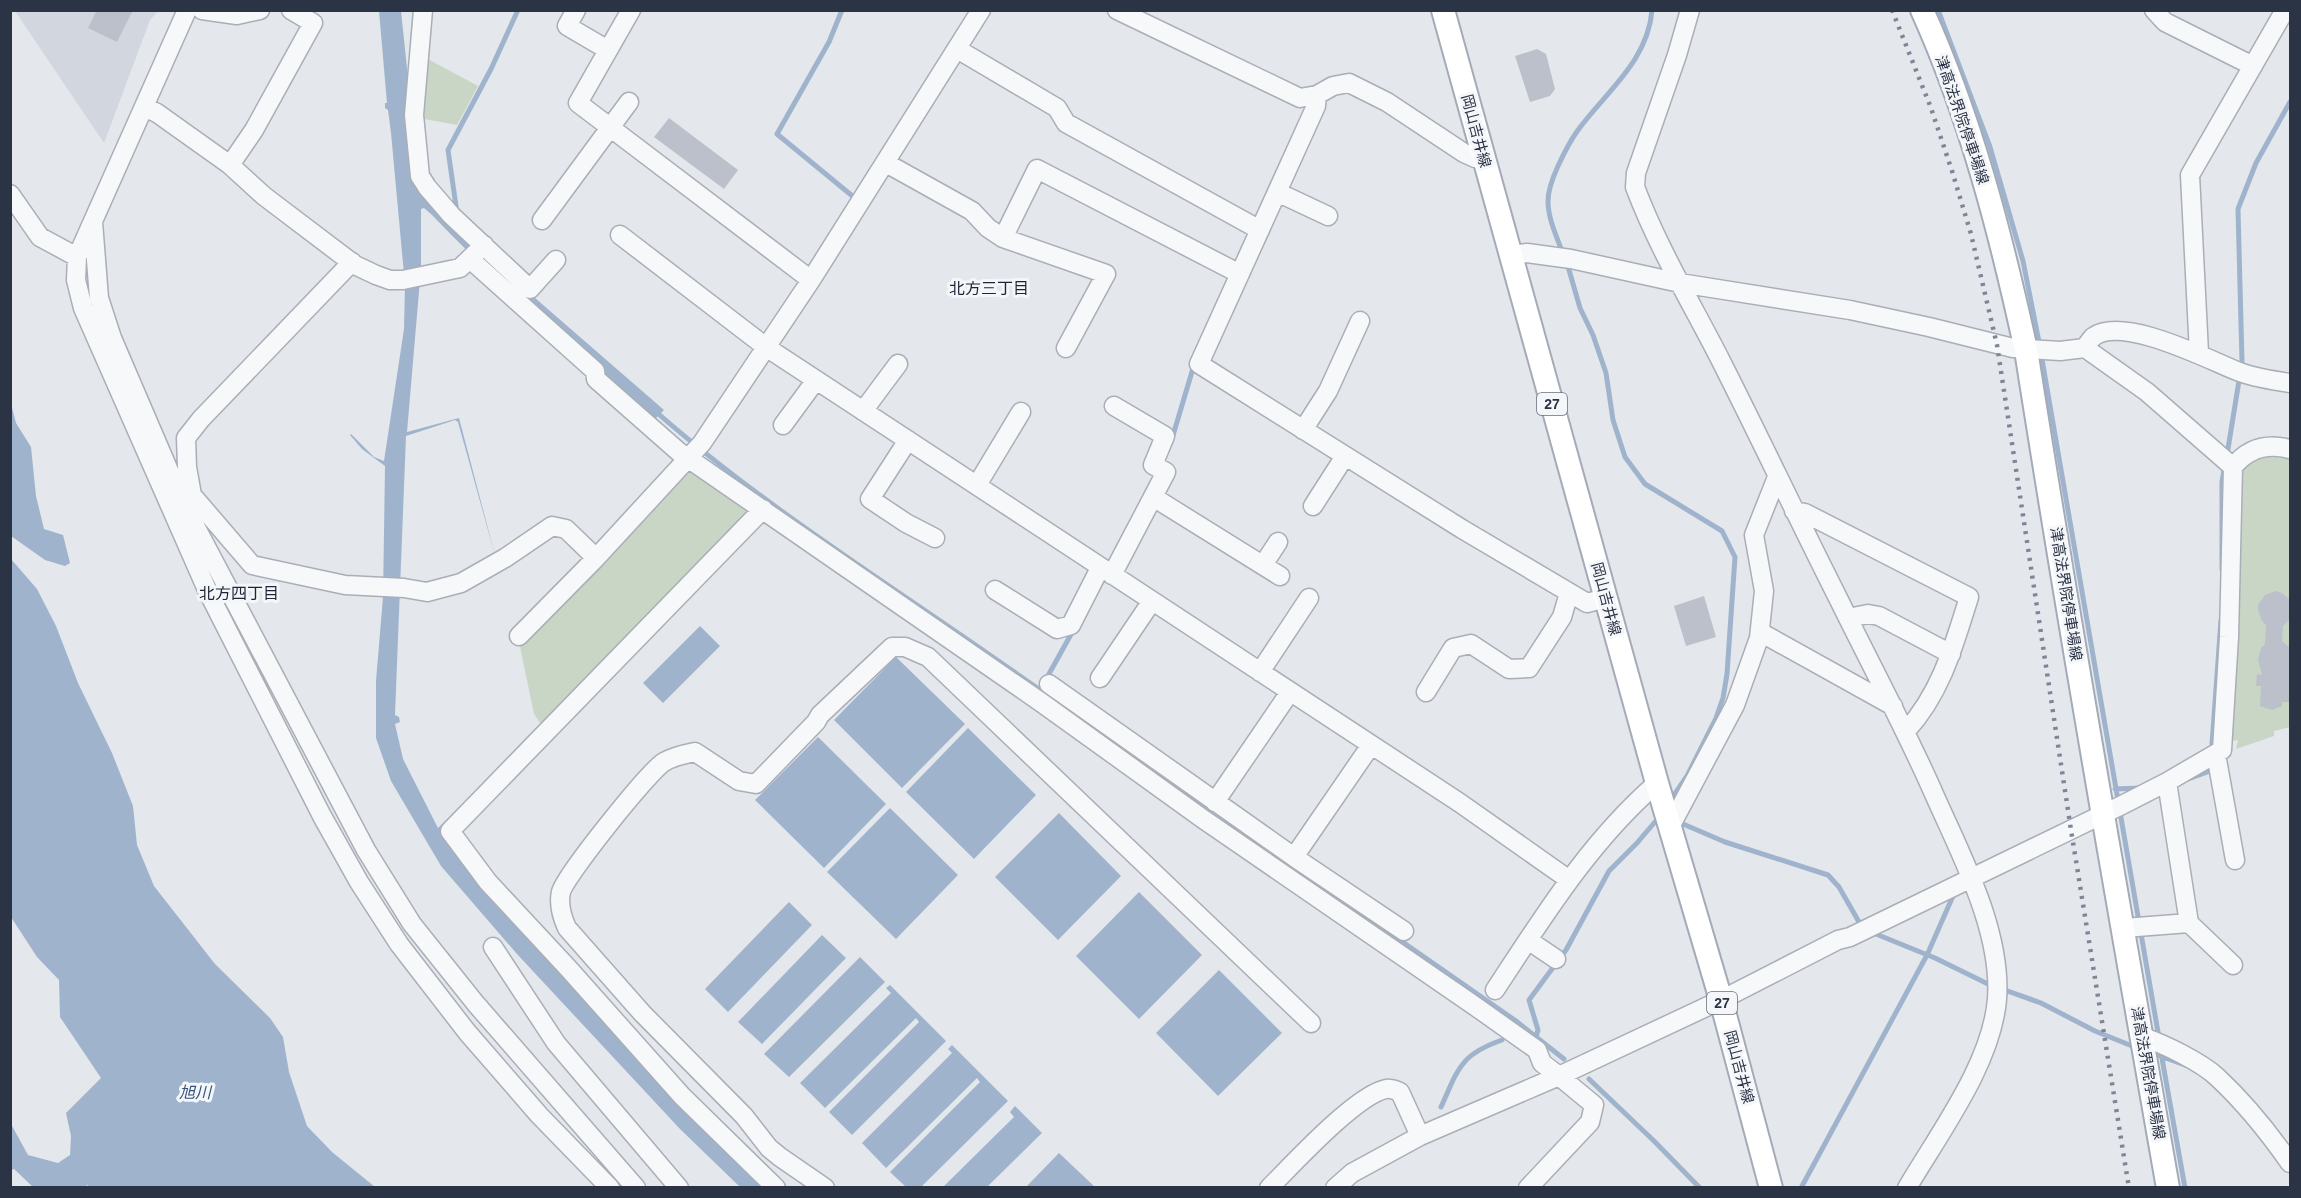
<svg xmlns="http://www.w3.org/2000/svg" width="2301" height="1198" viewBox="0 0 2301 1198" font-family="Helvetica,'Noto Sans JP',sans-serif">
<rect width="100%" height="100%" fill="#e4e7ec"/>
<path fill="#d2d6de" d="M15,11H158L150,20L104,143Z"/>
<path fill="#c9d6c5" d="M426,58L478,86L457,125L419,118Z
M2251,442H2290V727L2274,731V736L2236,749L2238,740L2232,741L2239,471L2231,453Z
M690,470L752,512L543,727L534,714L519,642Z"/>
<path fill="#9fb4cc" d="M379,11H401L418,173L490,259L664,410L655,419C578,354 501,287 431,214L424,208L421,209V268L407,432L459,418L496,559L458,422L455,420L406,436L395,715L399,717L400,722L395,724L403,759L438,828L481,786L444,832L768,1187H740L680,1129L517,954L441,866L391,781L376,738V681L383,597L385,466L362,449L350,435L351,434L374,457L384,461L404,329L405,285L391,133L388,110L385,108V103H387Z
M11,404L16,423L31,447L36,496L44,529L63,535L70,563L65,566L45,560L11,536Z
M11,559L37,589L56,626L78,683L112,753L133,806L137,845L154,886L215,964L270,1018L283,1037L289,1072L307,1126L332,1152L375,1187L91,1188L87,1185L84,1188H34L14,1169L11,1170V1124L28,1155L58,1163L70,1155L71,1136L66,1113L101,1078L60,1017L59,980L37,957L11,917Z
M700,626L720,646L663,703L643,683Z
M896,657L965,724L902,788L834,720Z
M968,728L1036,795L974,859L906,792Z
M818,737L886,804L824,868L755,800Z
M890,808L958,875L896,939L827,872Z
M1059,813L1121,876L1058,940L995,877Z
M1139,892L1202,955L1139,1019L1076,956Z
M789,902L812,925L728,1012L705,989Z
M822,935L846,958L762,1044L738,1022Z
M860,957L885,982L789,1077L764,1054Z
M1219,970L1282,1033L1218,1096L1156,1033Z
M890,985L946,1041L852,1135L829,1112L919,1022L916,1018L825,1108L800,1083L891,993L886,988Z
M952,1045L1008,1101L921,1187H906L890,1172L980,1082L977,1078L886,1168L862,1143L952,1053L948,1049Z
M1015,1106L1042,1133L987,1187H943L1014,1117L1010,1112Z
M1059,1153L1095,1187H1026Z"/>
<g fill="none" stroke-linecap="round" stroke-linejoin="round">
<path stroke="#9fb4cc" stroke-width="5" d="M842,10L829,42L777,134L856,199L855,201
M1938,10L1990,147L2023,261L2039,342L2159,1038
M457,213L448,150L491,69L518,10
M1563,254C1557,237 1548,219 1548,201C1548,189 1553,177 1558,166C1564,153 1570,141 1578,130C1606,92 1648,61 1652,10
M1567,263L1580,308L1593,335L1606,373L1613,420L1625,457L1645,484L1722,531L1735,557L1727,674L1723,698L1716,718L1687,776L1670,801
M654,410C756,500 873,574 984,651C1161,775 1338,899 1516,1021L1564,1059
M1171,442L1194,365
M2227,455L2242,362L2238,209L2256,163L2290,102
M2222,569V482L2225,464
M1045,681L1074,629
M2212,744L2221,620
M2188,779L2213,770V767
M2115,789L2141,788
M1676,821L1725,842L1828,875L1839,887L1859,922L1864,926
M1871,932L1935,958L1988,984L2041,1003L2095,1031L2137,1048
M1536,1037L1538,1030L1529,1000L1566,950L1609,871L1637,843L1660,816
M2160,1047L2185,1188
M2160,1056L2185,1065
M1589,1079L1654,1141L1700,1188
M1441,1107C1458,1070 1459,1055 1502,1040
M1801,1188L1927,955L1953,896"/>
</g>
<path fill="#bbc0ca" d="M97,10H133L117,42L88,28Z
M1537,49L1546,54L1555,89L1550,96L1530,102L1515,56Z
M669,118L738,170L724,189L654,137Z
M2276,591L2282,593L2290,600V619L2283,626L2282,641L2290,648V702H2282V706L2272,710L2260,706L2261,686H2256L2257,674L2262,675L2258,659L2261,648L2265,644L2266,625L2262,621L2258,610V605L2265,595Z
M1704,596L1716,637L1686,646L1674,606Z"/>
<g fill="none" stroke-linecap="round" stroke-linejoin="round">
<g stroke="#a9aeb7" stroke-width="21">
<path id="minor" d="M187,10L77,257L76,280L83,308L208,592L322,816L359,882L399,944L467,1032L539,1115L610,1188
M202,10L237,15L260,10
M423,10L414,115L420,176L427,187L452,216L530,289L556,260
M576,10L567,26L608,50
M631,10L578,103L811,280
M1117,10L1300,98L1317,95L1333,86L1349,83L1387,102L1464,153L1475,158L1484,159
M1690,10L1677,55L1636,173L1635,187C1658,248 1692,304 1721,361C1761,440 1799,521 1839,600C1871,665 1905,728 1934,794C1961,855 2002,931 1997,999C1992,1063 1940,1132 1907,1188
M2154,10L2165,22L2253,66
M957,49L1057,108L1066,123L1260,230
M1317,95L1316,106L1199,364L1462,529L1587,603L1606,598
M144,107L157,113L230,165L264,196L355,265L376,275L390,280H403L460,268L484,245
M886,163L972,211L988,228L1003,238L1106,274L1066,348
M230,165L254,130L313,23L291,10
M1277,192L1328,216
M10,194L40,237L77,257
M542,220L629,102
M93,222L99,298L112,338L182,501L366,850L412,924L476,1004L636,1188
M620,235L766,347L1460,803L1568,879
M1003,238L1037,169L1240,274
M1511,255L1527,253L1571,259L1680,283L1850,310L1929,327L2013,348L2060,351L2085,348L2147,392L2233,467L2229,637L2222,750L2167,782L2122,805L1850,937L1838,940L1721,1000L1559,1076L1594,1105L1590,1122L1528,1188
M471,260L595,371L596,379L679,452L1042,703L1203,819L1472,1004L1537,1050L1542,1063L1559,1076L1420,1136L1352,1173L1335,1188
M352,262L201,419L186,438L187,467L192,495L252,565L345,585L404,588L427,592L461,583L505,558L552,526L566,529L596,558
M2085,348C2087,345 2090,340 2093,337C2122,315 2207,359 2237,371C2254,378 2272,380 2290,383
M2199,353L2190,175L2285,10
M863,411L898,364
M783,425L816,380
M1303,430L1328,391L1360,321
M908,440L870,499L906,523L935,538
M2233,467C2248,448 2267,443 2290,449
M977,485L1021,412
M1153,497L1280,576
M1313,506L1345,456
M763,509L450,831L488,882L568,968L682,1096L776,1188
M1794,511L1805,513L1969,597C1954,645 1941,693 1906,731
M1263,565L1278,542
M1112,575L1166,472L1153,465L1165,436L1114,406
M995,590L1057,629L1071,625L1100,568
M1848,618L1868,614L1879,616L1951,654
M1760,632L1893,706
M519,636L596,558L702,443L811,280L981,10
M1260,672L1309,598
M1100,678L1152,601
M1049,684L1294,857L1404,931
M1426,692L1453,648L1471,644L1509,669L1529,668L1562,617L1569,593
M2216,754L2235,860
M2167,782L2189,923L2233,965
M1215,802L1290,692
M1670,827L1735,705L1759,638L1764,591L1754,535L1777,477
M1294,857L1371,745
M2124,928L2189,923
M1528,940L1556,959
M493,947L556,1043L679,1188
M1495,990C1543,917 1590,841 1657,783
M2143,1037C2164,1044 2201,1062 2217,1077C2244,1102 2269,1133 2290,1163
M825,1188L780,1157L769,1148L744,1116L642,1013L567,928C562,917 558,905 561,892C565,876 649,771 664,762C674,756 685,754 695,752L739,781L756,784L816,722L820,715L892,647H905L928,657L1311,1023
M1269,1188C1293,1164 1356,1095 1386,1089C1391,1088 1395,1090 1400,1092L1420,1136"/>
</g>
<g stroke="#a3abb8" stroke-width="26">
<path id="major" d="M1443,10L1657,783L1721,1000L1771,1188
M1922,10C1971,118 2001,235 2026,350C2070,630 2119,909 2168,1188"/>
</g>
<use href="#minor" stroke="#f7f8fa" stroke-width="18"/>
<use href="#major" stroke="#fff" stroke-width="22"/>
<path stroke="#7d8696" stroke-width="4.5" stroke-dasharray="3 6" stroke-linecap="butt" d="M1892,10L1931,108L1952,171L1971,234L1997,345L2071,830L2129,1188"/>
</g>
<g text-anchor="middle" stroke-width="6" stroke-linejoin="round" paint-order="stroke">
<g fill="#f4f6f9" stroke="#676e7b" stroke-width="1.5">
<rect x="1537" y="393" width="30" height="22" rx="4.5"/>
<rect x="1707" y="992" width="30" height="22" rx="4.5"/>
</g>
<g font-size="14" font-weight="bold" fill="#2b3445">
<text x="1552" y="409">27</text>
<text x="1722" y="1008">27</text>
</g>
<g font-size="15" fill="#2b3445" stroke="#f4f6f9">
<text transform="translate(1962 120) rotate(71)" y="5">津高法界院停車場線</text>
<text transform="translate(1476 131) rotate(75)" y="5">岡山吉井線</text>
<text transform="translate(2066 594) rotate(81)" y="5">津高法界院停車場線</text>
<text transform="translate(1606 599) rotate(75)" y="5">岡山吉井線</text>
<text transform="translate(1739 1067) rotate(75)" y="5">岡山吉井線</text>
<text transform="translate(2148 1073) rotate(80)" y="5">津高法界院停車場線</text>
</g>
<g font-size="16" fill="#1d2536" stroke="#f4f6f9">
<text x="989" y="294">北方三丁目</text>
<text x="239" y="599">北方四丁目</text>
</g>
<g font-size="16" font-style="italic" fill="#34527a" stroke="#f4f6f9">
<text x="195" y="1098">旭川</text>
</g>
</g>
<rect width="2301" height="1198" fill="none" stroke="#2b3445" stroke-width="24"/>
</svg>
